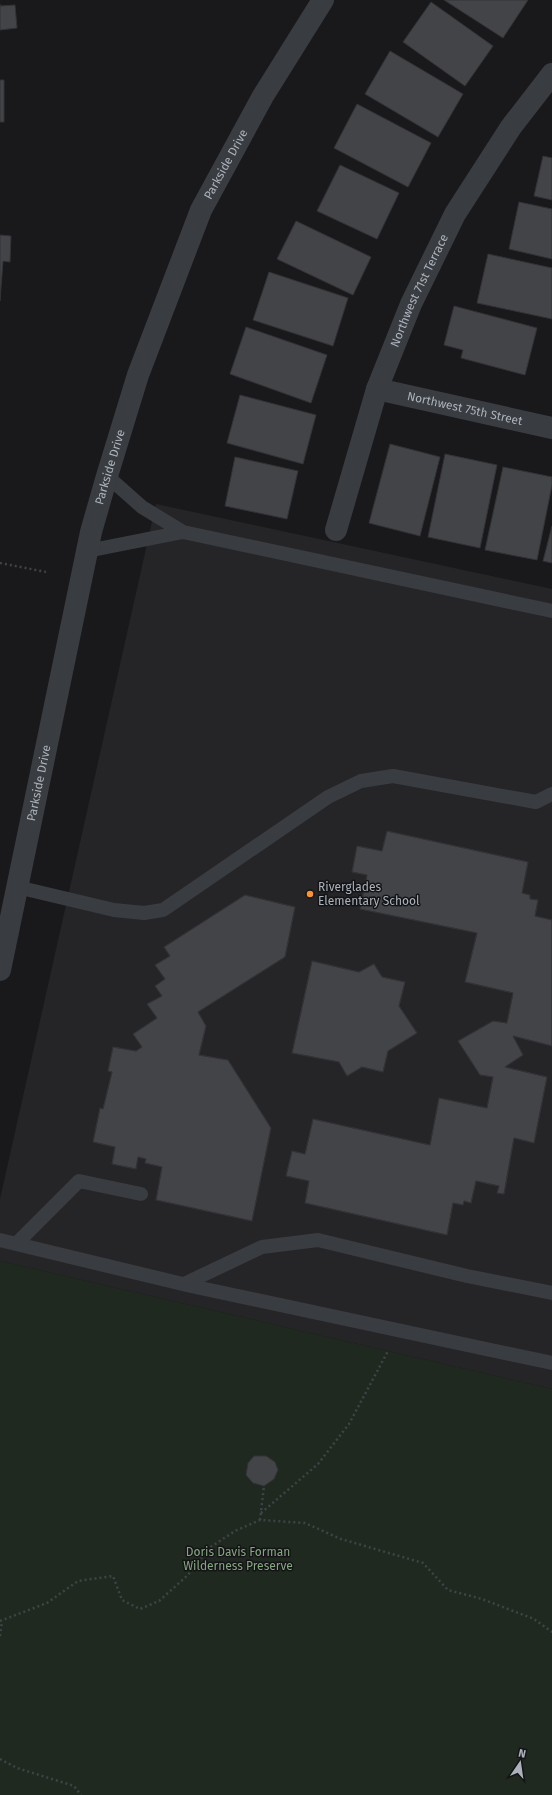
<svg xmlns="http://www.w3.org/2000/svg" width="552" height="1795" viewBox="0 0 552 1795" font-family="'Fira Sans',sans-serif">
<rect width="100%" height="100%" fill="#19191b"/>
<path fill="#252528" d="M156,504L552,589V1389L0,1261V1199Z"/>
<path fill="#202920" d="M0,1261L552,1389V1795H0Z"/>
<path fill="#434448" stroke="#333337" d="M444,0H528L503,38Z
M431,2L493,46L465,86L403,42Z
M0,4V6L15,5L17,28L0,30Z
M390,51L463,94L438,137L365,94Z
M0,80H4V122H0Z
M357,104L431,143L408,187L334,148Z
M543,156L552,158V200L534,196Z
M340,165L399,193L377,239L317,211Z
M519,202L552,209V259L509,249Z
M296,221L371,257L353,295L277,259Z
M0,235L11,236L10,262L3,261L0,301Z
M488,254L552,268V319L477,303Z
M269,272L348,298L333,346L253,320Z
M454,306L537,328L525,375L461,358L463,350L444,345Z
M246,327L327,355L311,403L230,374Z
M240,395L316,415L303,464L227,443Z
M390,444L440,457L420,536L369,523Z
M445,454L497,465L480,548L428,537Z
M235,457L298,471L287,519L225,506Z
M503,467L552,477V485L537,560L485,550Z
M552,526V563L543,561Z
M387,831L528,862L522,893L530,895V899L538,900L535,916L552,920V1046L513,1036L523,1055L505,1067L547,1077L534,1143L514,1138L504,1194L497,1193L499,1186L476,1181L471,1203L464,1201L463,1205L453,1203L447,1235L305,1203L309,1181L286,1176L292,1151L305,1154L313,1119L430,1145L439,1098L487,1108L493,1077L480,1075L458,1041L493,1021L507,1023L513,993L465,982L477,933L360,909L367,875L352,872L357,846L382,851Z
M387,831L528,862L522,893L530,895V899L538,900L535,916L552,920V1046L513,1036L523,1055L505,1067L547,1077L534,1143L514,1138L504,1194L497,1193L499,1186L476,1181L471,1203L464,1201L463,1205L453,1203L447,1235L305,1203L309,1181L286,1176L292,1151L305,1154L313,1119L430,1145L439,1098L487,1108L493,1077L480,1075L458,1041L493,1021L507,1023L513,993L465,982L477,933L360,909L367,875L352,872L357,846L382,851Z
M245,895L295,907L285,957L198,1012L206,1026L199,1055L228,1060L271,1128L252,1221L156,1200L162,1167L145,1163L146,1159L138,1157L136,1169L112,1164L115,1147L93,1142L100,1108L103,1109L112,1072L108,1071L113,1047L136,1051L142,1047L133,1034L157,1018L147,1004L162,996L155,986L165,979L155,965L170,956L164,947Z
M245,895L295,907L285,957L198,1012L206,1026L199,1055L228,1060L271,1128L252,1221L156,1200L162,1167L145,1163L146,1159L138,1157L136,1169L112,1164L115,1147L93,1142L100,1108L103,1109L112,1072L108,1071L113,1047L136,1051L142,1047L133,1034L157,1018L147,1004L162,996L155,986L165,979L155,965L170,956L164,947Z
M312,961L359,972L374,964L382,977L405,982L399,1006L417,1033L388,1051L383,1072L362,1067L347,1076L339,1062L292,1053Z
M312,961L359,972L374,964L382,977L405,982L399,1006L417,1033L388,1051L383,1072L362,1067L347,1076L339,1062L292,1053Z
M254,1456H266L275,1462L278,1470L274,1479L264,1486L253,1483L246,1475L248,1463Z"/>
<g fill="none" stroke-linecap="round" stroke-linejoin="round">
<path stroke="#3f4347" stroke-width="2.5" stroke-dasharray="2 3" stroke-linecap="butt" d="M0,563L46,572
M261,1513L318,1464L349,1424L388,1351
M260,1520L264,1486
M0,1621L47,1603L78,1581L113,1576L122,1600L140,1609L159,1601L188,1575L209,1548L235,1531L260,1520L305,1523L341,1539L423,1563L448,1590L482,1599L534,1619L552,1632
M0,1636L2,1621
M0,1759L17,1768L74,1786L81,1795"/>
<path stroke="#393c40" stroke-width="14" d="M107,476L142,507L183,532L552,611
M87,551L183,532
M17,887L114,910L144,913L163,910L328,797L361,781L393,776L536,802L552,794
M0,1240L191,1286L552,1363
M16,1244L79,1181L141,1194
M184,1284L262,1247L318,1240L467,1276L552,1293"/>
<g stroke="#393c40" stroke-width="22">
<path id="s1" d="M377,389L552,428"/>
<path id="s2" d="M336,530L377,389L411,304L455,214L511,127L552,74"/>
</g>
<path stroke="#393c40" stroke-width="22" id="s3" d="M0,970L91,532L107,476L138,375L201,210L263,96L323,0"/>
</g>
<circle fill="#f99333" stroke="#141416" stroke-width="1.5" cx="310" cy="894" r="4"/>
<g text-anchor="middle" stroke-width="3" stroke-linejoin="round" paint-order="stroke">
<g font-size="12" fill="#abb2bb" stroke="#141416">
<text dy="4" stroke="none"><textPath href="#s3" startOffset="840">Parkside Drive</textPath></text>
<text dy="4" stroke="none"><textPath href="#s2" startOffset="254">Northwest 71st Terrace</textPath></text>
<text dy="4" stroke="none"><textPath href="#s1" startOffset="90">Northwest 75th Street</textPath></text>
<text dy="4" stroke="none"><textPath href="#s3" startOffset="515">Parkside Drive</textPath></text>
<text dy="4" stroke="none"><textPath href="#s3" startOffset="191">Parkside Drive</textPath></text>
</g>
<g font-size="12" fill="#abb2bb" stroke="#141416" text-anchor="start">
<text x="318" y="891">Riverglades<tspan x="318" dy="14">Elementary School</tspan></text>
</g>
<g font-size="12" fill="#85a681" stroke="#141416">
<text x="238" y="1556">Doris Davis Forman<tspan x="238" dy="14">Wilderness Preserve</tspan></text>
</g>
</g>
<g transform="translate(520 1763) rotate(13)" stroke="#141416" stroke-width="3" paint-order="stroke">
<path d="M0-3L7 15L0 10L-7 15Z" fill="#abb2bb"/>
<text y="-6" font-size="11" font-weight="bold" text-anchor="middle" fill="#abb2bb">N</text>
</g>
</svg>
